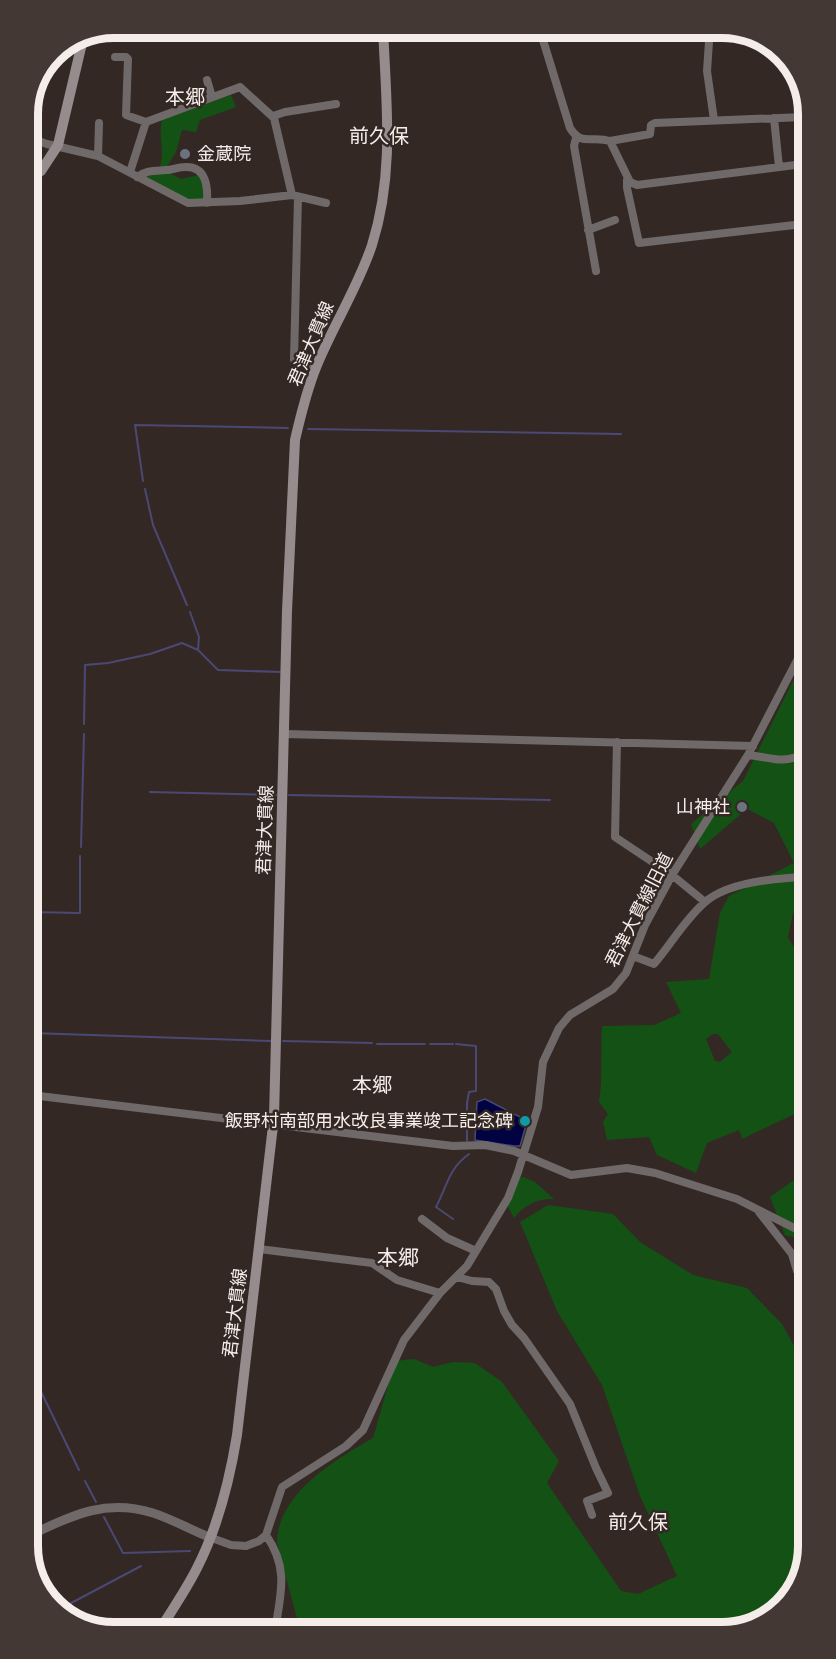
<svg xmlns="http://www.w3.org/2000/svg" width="836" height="1659" viewBox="0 0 836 1659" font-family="'Source Sans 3','Noto Sans JP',sans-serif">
<rect width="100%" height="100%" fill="#342824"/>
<path fill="#135214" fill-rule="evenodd" d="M231,95L236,107L200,120L196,132L182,130L176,152L166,168L160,166C165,151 158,135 162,120Z
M169,173L181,179L199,175C205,183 207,190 203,200H188L143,176L147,174Z
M805,657L806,866L801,876L806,877V911L793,913L788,937L802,961H806L807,1108L742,1139L739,1130L707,1143L696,1173L657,1155L649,1137L607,1140L603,1122L608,1114L599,1102C603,1077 600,1052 602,1026L654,1025L681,1013L666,982L709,979L720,913L729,896L794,863L774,823L747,809L700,849L691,824L743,781ZM713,1034H718L732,1052L720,1062L715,1061L706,1039Z
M807,1171L808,1241L785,1235L770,1197Z
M523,1177L535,1182L554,1199C538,1198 524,1205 514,1218L507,1205L519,1178Z
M548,1205L613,1214L640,1242L693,1275L747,1288L782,1324L808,1371L809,1546L794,1594L755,1626L300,1630L277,1543C277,1494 336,1459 373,1438L395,1361L414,1359L433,1367L453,1362L475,1363L502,1382L559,1461L547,1483L621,1591L638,1594L677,1576L640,1496L602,1385L557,1311L520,1222Z"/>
<path fill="#000242" stroke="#4a4874" stroke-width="1.5" d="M485,1099L524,1119L523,1123L526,1125L520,1146H514L475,1140L477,1102Z"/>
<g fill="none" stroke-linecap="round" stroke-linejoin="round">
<path stroke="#4a4874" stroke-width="2" d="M308,429L621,434
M143,481L135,425L288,428
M145,489L153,525L187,605
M198,650L218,670L282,672
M84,724L85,665L108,663L150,654L182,643L198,650L199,637L190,612
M150,792L276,795
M289,795L550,800
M81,847L84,734
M31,912L80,913V856
M31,1033L271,1041
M283,1041L372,1043
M377,1044H425
M430,1044H453
M456,1044L476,1046V1091L469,1092L467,1103V1141
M453,1219L436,1207C447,1187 448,1169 469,1154
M33,1375L79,1470
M85,1481L96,1502
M104,1517L123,1553L190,1551
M58,1610L141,1566"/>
<path stroke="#70696a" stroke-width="8" d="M539,27L570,128C582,147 591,135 610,141L630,182L637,185L803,164
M710,27L707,71L714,120
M243,30L272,27
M115,57H126L128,59L126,115L146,122
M207,80L212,97
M273,116L285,112L336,104
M774,118L779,167
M27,137L47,144L98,156L188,203L240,201L292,195L326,203
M576,138L574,146L596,271
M610,141L650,134L651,125L655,123L803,117
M98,156L99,123
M130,172L146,122L240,87L274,118L292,195
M137,177C147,170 154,171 166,170C172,170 178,167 185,167C206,166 208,186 207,203
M627,180V188L639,243L803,224
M298,197L294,360L298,363L316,367
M588,230L615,220
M284,734L753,746
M617,742L615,837L672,875L705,902
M748,755C775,758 779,764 806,754
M633,956L654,964C671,944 684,921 704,903C727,882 777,878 806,877
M31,1095L453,1146L485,1145L514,1151L571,1175L627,1168L655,1173L737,1199L808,1235
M759,1212L792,1254L797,1271L808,1286
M422,1219L447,1238L476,1251
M259,1249L372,1263L397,1280L440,1293
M457,1277L472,1281L489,1282L496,1289L504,1311L512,1325L524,1338L570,1404L596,1468L608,1493L587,1501L592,1515
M266,1535C289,1568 281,1593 275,1630
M209,1537L231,1545L246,1546L259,1541L266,1535L282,1487L346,1446L363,1430L404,1340L440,1293L467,1266L508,1198L518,1172L538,1107L543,1062L559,1028L570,1015L613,989L626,973L645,925L672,875L748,755L805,645"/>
<path stroke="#70696a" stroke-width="9" d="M33,1534C74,1514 107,1499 153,1513C172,1519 191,1530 209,1537"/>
<path stroke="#968c8d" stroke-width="10" d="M27,181L41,171L58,145L83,39
M159,1631C172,1610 186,1590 197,1568C217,1529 230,1478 237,1435L274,1117L287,611L295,440C301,414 307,389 317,365C334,324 358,287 372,245C395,172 386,102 383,27"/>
</g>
<g fill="#6b7280" stroke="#342824" stroke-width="2">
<circle cx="185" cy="154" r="6"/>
<circle cx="742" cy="807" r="6"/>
</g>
<circle fill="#0f9aa8" stroke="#342824" stroke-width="2" cx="525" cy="1121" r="6"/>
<g text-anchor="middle" stroke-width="5" stroke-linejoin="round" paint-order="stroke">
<g font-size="18" fill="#f5edea" stroke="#342824" text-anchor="end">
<text x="197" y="160" text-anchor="start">金蔵院</text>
<text x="730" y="813">山神社</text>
<text x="513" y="1127">飯野村南部用水改良事業竣工記念碑</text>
</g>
<g font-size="18" fill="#f5edea" stroke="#342824">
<text transform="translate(311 344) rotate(-67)" y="6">君津大貫線</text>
<text transform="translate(265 830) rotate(-88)" y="6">君津大貫線</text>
<text transform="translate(639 910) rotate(-63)" y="6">君津大貫線旧道</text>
<text transform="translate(235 1313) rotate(-83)" y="6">君津大貫線</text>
</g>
<g font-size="20" fill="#f5edea" stroke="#342824">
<text x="185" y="104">本郷</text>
<text x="379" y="143">前久保</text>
<text x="372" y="1092">本郷</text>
<text x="638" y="1529">前久保</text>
</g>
<g font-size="21" fill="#f5edea" stroke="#342824">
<text x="398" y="1265">本郷</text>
</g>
</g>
<path d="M0 0H836V1659H0ZM114 38H722A76 76 0 0 1 798 114V1546A76 76 0 0 1 722 1622H114A76 76 0 0 1 38 1546V114A76 76 0 0 1 114 38Z" fill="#433834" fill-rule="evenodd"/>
<path fill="none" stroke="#f5edea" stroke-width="8" d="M114 38H722A76 76 0 0 1 798 114V1546A76 76 0 0 1 722 1622H114A76 76 0 0 1 38 1546V114A76 76 0 0 1 114 38Z"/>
</svg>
